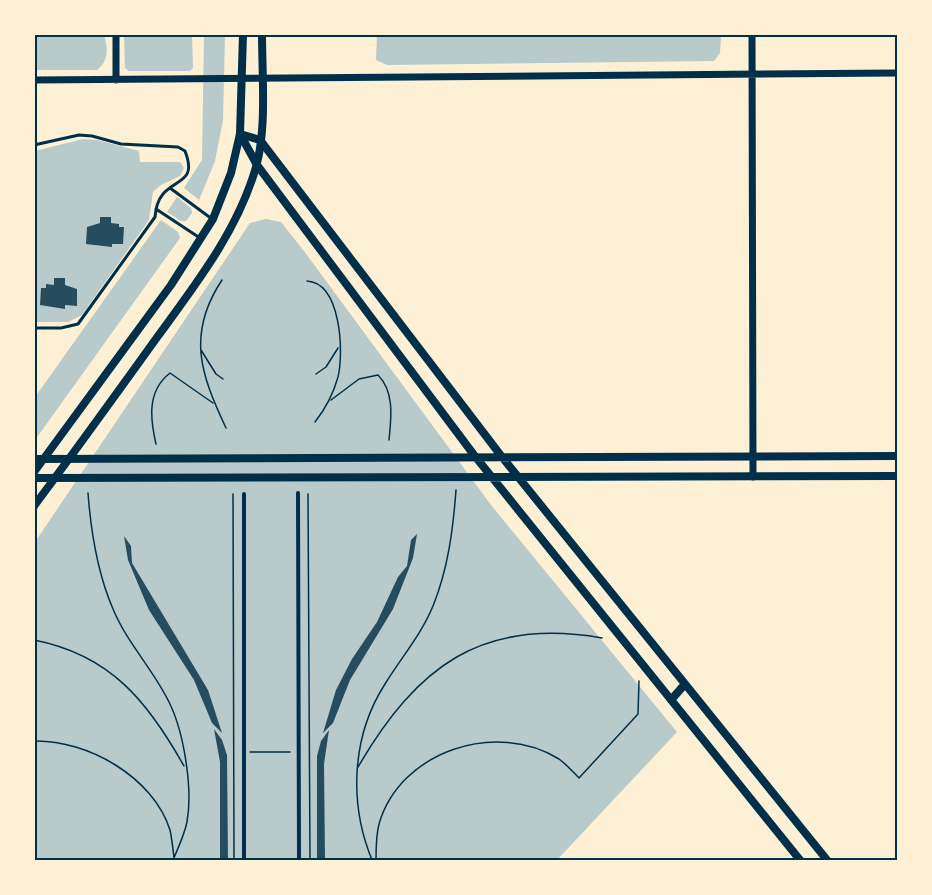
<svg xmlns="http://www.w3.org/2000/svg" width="932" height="895" viewBox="0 0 932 895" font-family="Commissioner,sans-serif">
<rect width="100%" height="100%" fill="#fdf0d5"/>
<path fill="#b9caca" d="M34,35H104C108,48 109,61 97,70H35Z
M124,35H192L193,68L190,71H129L125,68Z
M204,35H225L223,120L215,161L199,200L184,188L202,160Z
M377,35H721L720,53L714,61L387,65L376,60Z
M83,139L97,140L139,151L140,162H180L184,168L180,176L161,185L153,192L149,220L82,315L68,322H35V151Z
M177,197L191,208L192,213L186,221H181L167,212Z
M266,219L281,222L304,251L491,505L677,732L557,860H35V542L250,223Z
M161,220L178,232L180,238L35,440V397Z"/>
<path fill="#264d5e" d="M100,217H111V223L119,224V227H124L123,244H112V247L86,244L87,227L100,223Z
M54,278H65V285L77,289V306L65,305V309L40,305L41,288H46V284L54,285Z
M417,534L413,558L393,609L350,680L333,723L323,733L336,690L352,659L377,622L398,577L407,566L411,540Z
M124,536L131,546L132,563L208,690L222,733L212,723L194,680L149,610L128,560Z
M214,729L222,740L227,755L228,860H220V762Z
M329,730L324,764L325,860H317V756L321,741Z"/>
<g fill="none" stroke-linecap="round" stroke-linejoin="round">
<path stroke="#003049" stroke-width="1.5" d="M222,280C186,334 201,375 226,428
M307,281C341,283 344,352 338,377C333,395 326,408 315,422
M201,350L216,374L223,379
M316,374L326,367L338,348
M331,400L359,379L378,375C395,392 391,419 389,440
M156,444C150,418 147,391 170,373L213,403
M88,493C91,533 97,572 113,609C127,643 153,669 169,702C184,732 193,789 187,822C184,836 178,848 173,860
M233,494L234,860
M308,494L310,860
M34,640C111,655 148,702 184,766
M34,741C88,740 153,777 170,830C172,839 173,849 174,858
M250,752H290
M358,767C417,666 482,617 602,638
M372,860C349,804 351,737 385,684C401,658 421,635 433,606C448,569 453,530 456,490
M376,860C376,848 376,836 379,824C400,751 496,720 559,759C566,764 573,772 579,778L638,714L639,681"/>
<path stroke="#003049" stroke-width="3" d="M34,145L79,135L92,136L121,144L178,147L185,151C197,182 177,178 163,194C157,201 156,209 155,217L78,324L61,328H34
M170,188L212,219
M156,209L200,238"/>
<path stroke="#003049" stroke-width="4" d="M298,493L299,860
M244,494V860"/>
<path stroke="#003049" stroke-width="7" d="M116,34V80
M752,34L753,477
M34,80L898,73"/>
<path stroke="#003049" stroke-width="8" d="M240,134L260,140L502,457L827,860
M240,134L257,165L474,455L800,860
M34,459L898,456
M34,478L898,476
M671,700L685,684"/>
<path stroke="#003049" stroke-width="8" d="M34,472L171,285L213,219L231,173L240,134L243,34
M34,506C76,450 117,393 158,336C196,284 238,230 256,167C267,129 262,75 262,34"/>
</g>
<rect width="932" height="895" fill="none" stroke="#fdf0d5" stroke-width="72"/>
<rect x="36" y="36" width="860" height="823" fill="none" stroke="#003049" stroke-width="2"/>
</svg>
